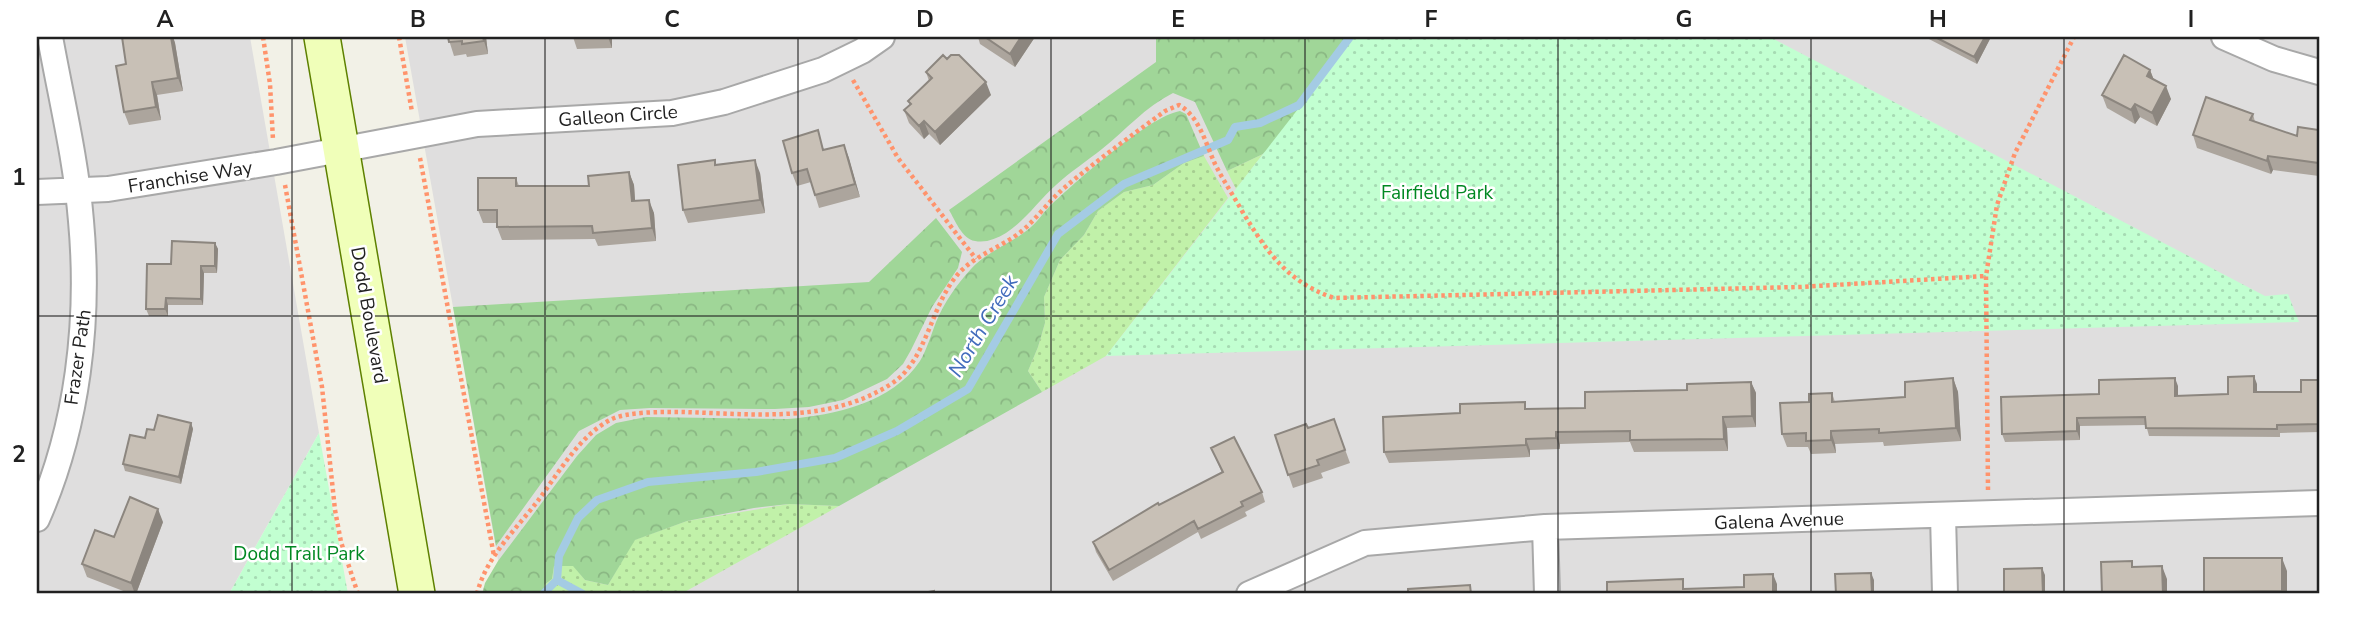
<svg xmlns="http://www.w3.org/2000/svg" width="2356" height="631" viewBox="0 0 2356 631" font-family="'Nunito Sans',sans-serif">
<defs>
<pattern id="grass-dots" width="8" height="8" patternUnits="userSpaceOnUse" patternTransform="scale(1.75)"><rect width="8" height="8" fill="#c1f1a9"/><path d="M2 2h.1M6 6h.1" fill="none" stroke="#a6ce91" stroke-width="1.8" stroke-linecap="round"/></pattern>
<pattern id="forest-crowns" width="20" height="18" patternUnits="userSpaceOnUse" patternTransform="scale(1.75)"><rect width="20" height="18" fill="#a0d698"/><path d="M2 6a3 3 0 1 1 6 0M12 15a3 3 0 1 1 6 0" fill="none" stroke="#8ab783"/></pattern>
<pattern id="park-dots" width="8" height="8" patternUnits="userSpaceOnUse" patternTransform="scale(1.75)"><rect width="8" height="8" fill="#c2ffd1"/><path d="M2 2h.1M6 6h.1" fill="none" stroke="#a6dab3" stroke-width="1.8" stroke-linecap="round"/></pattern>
</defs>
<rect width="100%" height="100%" fill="#f2f1e7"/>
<path fill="#dfdede" d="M37,37H250L319,433L229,594H37Z
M405,37H2319V594H504Z"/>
<path fill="url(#grass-dots)" d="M1263,154L1236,189L1227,171Z
M1204,156L1228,198L1106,356L1042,392L1028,371L1038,347L1045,323L1044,297L1060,260L1084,235L1098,211L1124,192L1153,185L1184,163Z
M789,504L839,506L681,594H546L544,585L552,579L554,566L573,565L585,580L608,585L634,540L687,521Z"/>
<path fill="url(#forest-crowns)" d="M1156,37H1408L1263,154L1227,171L1195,102L1173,93C1145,107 1126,130 1102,149C1087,161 1070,172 1056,185C1039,200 1025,221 1006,233C996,239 986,243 975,241C962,239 955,220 949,210L1156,62Z
M1180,111L1186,114L1204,156L1184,163L1153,185L1124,192L1098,211L1084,235L1060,260L1044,297L1045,323L1038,347L1028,371L1042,392L839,506L789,504L754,508L687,521L635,540L608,585L585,580L573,566H554L552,579L544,585L546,594H482L485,583L498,561L577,456L596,435L616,423L646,417L788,419C835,415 892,403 920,361C927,349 931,335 936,322C944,303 957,284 971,269C987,251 1013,243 1031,227C1038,221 1043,213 1049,207C1074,183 1149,116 1180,111Z
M936,218L962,252L958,268L932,307L911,350L903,364L887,379L843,400L809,407L775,409L650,408L620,410L579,431L496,546L453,307L869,282Z"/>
<path fill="url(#park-dots)" d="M1354,37H1770L2265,296L2288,294L2299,322L1106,356Z
M319,433L348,594H229Z"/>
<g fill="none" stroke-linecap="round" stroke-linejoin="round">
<path stroke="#a4cbe4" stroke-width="8" d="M557,580L583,594
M543,594L557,580L559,556L578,518L597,500L648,482L756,472L835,458L897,431L968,389L1058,234L1124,184L1228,140L1235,127L1260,123L1299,105L1350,37"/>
<g stroke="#a8a8a8" stroke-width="28">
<path id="street" d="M2224,37L2274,59L2319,72
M37,192L108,189L276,162L477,124L672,113L724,102L823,70L862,51L882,37
M1943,515L1945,594
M37,519C78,427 90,320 81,221C76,159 61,98 50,37
M1545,527L1547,594
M1249,594L1365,543L1545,527L2319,503"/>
</g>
<g stroke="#5e8100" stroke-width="38">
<path id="secondary" d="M322,37L417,594"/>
</g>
<path stroke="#ff936c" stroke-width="4.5" stroke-dasharray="3.5 3.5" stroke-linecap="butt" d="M263,37L270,84L273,140
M399,37L412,112
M853,80L898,158L976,259
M420,158L494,556
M285,185L322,387L335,510L341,542L358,594
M1988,490L1986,276L1997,205L2015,153L2074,37
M477,594C485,559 515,530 537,502C558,474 579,436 610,420C627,411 664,412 684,412C755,414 832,424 894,382C927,359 931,305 958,274C976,254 1003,247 1023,230C1038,217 1049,201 1064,188C1096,161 1131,136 1165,111L1179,105C1199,116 1206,144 1215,164C1223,180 1233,195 1242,211C1267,252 1287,282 1334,298L1800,287L1986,276"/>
<use href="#street" stroke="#fff" stroke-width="24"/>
<use href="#secondary" stroke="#f0ffb9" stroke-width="35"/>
</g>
<path fill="#aca59d" d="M122,37H173L175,43L183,91L157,95L161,120L129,125L124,112L126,64Z
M448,37H486L488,54L467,57L466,54L454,56Z
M573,37H612V48L577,49Z
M978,37H1035L1015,67L980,44Z
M1927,37H1991L1977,64L1927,38Z
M947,59L991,95L940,145L929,134L924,139L909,123L904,110L910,105L908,101L929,81L926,72Z
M2150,70L2154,80L2171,99L2157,126L2140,117L2135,124L2107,108L2102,95Z
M2253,114L2255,122L2297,136L2319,130V176L2273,170L2271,174L2197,148L2193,135Z
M844,145L860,197L819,208L811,182L797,186L792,173L824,150Z
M715,160L716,165L760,173L765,213L688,223L683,210Z
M629,172L634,185L635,201L654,213L656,241L598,246L595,239L502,240L497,227V223H483L478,210L516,178L519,186H589Z
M215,243L218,249L217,273H204L203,305H168V316H149L146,309L171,264Z
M1953,378L1958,392L1961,441L1884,446L1883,442L1835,444L1836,453L1811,454L1808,447H1787L1782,434L1809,402L1832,393L1835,402L1905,397Z
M2319,380V432L2280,433V437L2149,436L2146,425L2080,426V440L2005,442L2002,434L2099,394L2178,386V396L2228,394L2257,384V392H2301Z
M1751,382L1756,393V427L1727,428L1728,451L1634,452L1630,442L1560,444V449L1530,450V457L1389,463L1384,452L1527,409L1585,408L1687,390Z
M1334,419L1350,463L1321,473L1323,478L1293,488L1275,435L1308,428Z
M191,423L193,429L181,484L125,471L123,464L145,438L154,430Z
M1211,448L1262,492L1265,502L1245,512L1247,516L1201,539L1198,532L1113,581L1096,552L1093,542L1159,505L1222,473Z
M163,522L136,594H131L87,577L82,564L114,537Z
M2287,571V594H2205L2204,592Z"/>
<path fill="#8c867f" d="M171,37H173L175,43L183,91L178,78Z
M483,37H486L488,54L484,41Z
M608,37H612V48Z
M1021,37H1035L1015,67L1010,54Z
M1985,37H1991L1977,64L1974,57Z
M2150,70L2155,83L2147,76Z
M152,82L157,95L161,120L156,107Z
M986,82L991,95L940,145L935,132Z
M2166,86L2171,99L2157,126L2152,113Z
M2135,104L2140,117L2135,124L2131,110Z
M924,121L929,134L924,139L919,126Z
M844,145L849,158L860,197L855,184Z
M2268,156L2273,170L2271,174L2267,161Z
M755,160L760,173L765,213L760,200Z
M629,172L634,185L636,214L632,201Z
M649,200L654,213L656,241L652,228Z
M215,243L218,249L217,273L215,266Z
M201,266L204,273L203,305L201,299Z
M166,298L168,305V316L165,309Z
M2254,376L2257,384V400L2254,392Z
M1953,378L1958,392L1961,441L1956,428Z
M2175,378L2178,386V404L2175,396Z
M1751,382L1756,393V427L1752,416Z
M1723,417L1727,428L1728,451L1724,439Z
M2077,418L2080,426V440L2077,431Z
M191,423L193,429L181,484L179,477Z
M1831,431L1835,444L1836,453L1831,440Z
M1556,432L1560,444V449L1556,438Z
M1526,439L1530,450V457L1526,445Z
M158,509L163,522L136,594H135L131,583Z
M2282,558L2287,571V594H2283L2282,591Z
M2162,566L2167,579V594H2163Z
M2042,568L2045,575V594H2043Z
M1871,573L1874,580V594H1872Z
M1773,574L1777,584V594H1773Z"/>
<path fill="#c8c0b6" stroke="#8c867f" stroke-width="2" d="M122,37H171L178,78L152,82L156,107L124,112L116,66L126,64Z
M448,37H483L484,41L462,44V41L449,42Z
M985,37H1021L1010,54Z
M1935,37H1985L1974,57Z
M943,55L947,59L951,55H959L986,82L935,132L924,121L919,126L904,110L911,104L908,101L932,78L926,72Z
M2124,55L2150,70L2147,76L2166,86L2152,113L2135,104L2131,110L2102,95Z
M2206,97L2253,114L2250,120L2297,136L2298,127L2319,130V163L2268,156L2267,161L2193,135Z
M818,130L823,150L844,145L855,184L815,195L807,169L792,173L783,141Z
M715,160V165L755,160L760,200L683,210L678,165Z
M629,172L632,201L649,200L652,228L593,233L592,226L497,227V210H478V178H516V186H589L588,176Z
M172,241L215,243V266H201V299L166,298L165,309H146L147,264H171Z
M2254,376V392H2301V380H2319V424L2277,425V429L2146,428L2145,417L2077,418V431L2002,434L2001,397L2099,394V380L2175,378V396L2228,394V377Z
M1953,378L1956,428L1879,433V429L1831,431V440L1806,441V433L1782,434L1780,403L1809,402V394L1832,393V402L1905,397V382Z
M1751,382L1752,416L1723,417L1724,439L1630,440V431L1556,432V438L1526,439V445L1384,452L1383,417L1460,413V404L1525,402V409L1585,408V392L1687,390V384Z
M158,415L191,423L179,477L123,464L130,435L145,438L147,429L154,430Z
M1334,419L1345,450L1317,460L1319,465L1288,475L1275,435L1306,424L1308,428Z
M1234,437L1262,492L1241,502L1243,506L1198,529L1194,521L1109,570L1093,542L1158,503L1159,505L1223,472L1211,448Z
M130,497L158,509L131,583L82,564L95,530L114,537Z
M2204,558H2282V591L2204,592Z
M2132,561V567L2162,566L2163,594H2102L2101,562Z
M2042,568L2043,594H2004V569Z
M1871,573L1872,594H1836L1835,574Z
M1773,574V594H1607V582L1683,579V589L1744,587V575Z
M1470,585L1471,594H1408V589Z
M934,591V594H917Z"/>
<path fill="none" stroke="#212121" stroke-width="2" stroke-opacity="0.55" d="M292,37V594M545,37V594M798,37V594M1051,37V594M1305,37V594M1558,37V594M1811,37V594M2064,37V594M37,316H2319"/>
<g text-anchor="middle" stroke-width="5" stroke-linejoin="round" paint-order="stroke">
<g font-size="19" fill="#212121" stroke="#fff">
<text transform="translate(618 115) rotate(-4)" y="7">Galleon Circle</text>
<text transform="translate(190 176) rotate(-9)" y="7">Franchise Way</text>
<text transform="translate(370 315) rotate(80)" y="7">Dodd Boulevard</text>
<text transform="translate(77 357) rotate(-82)" y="7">Frazer Path</text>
<text transform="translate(1779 520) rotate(-2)" y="7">Galena Avenue</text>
</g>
<g font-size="19" fill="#018822" stroke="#fff">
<text x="1437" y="199">Fairfield Park</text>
<text x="299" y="560">Dodd Trail Park</text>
</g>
<g font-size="21" font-style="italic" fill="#426cbc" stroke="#fff">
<text transform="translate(983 326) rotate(-59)" y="7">North Creek</text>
</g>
</g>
<rect width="2356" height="631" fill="none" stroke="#ffffff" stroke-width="77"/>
<rect x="38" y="38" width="2280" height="554" fill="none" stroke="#212121" stroke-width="2.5"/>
<g font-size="23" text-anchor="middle" font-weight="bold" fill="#212121">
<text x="165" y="27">A</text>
<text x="418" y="27">B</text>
<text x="672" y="27">C</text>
<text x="925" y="27">D</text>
<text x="1178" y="27">E</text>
<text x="1431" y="27">F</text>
<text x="1684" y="27">G</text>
<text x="1938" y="27">H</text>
<text x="2191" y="27">I</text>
<text x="19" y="185">1</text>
<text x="19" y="462">2</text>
</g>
</svg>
